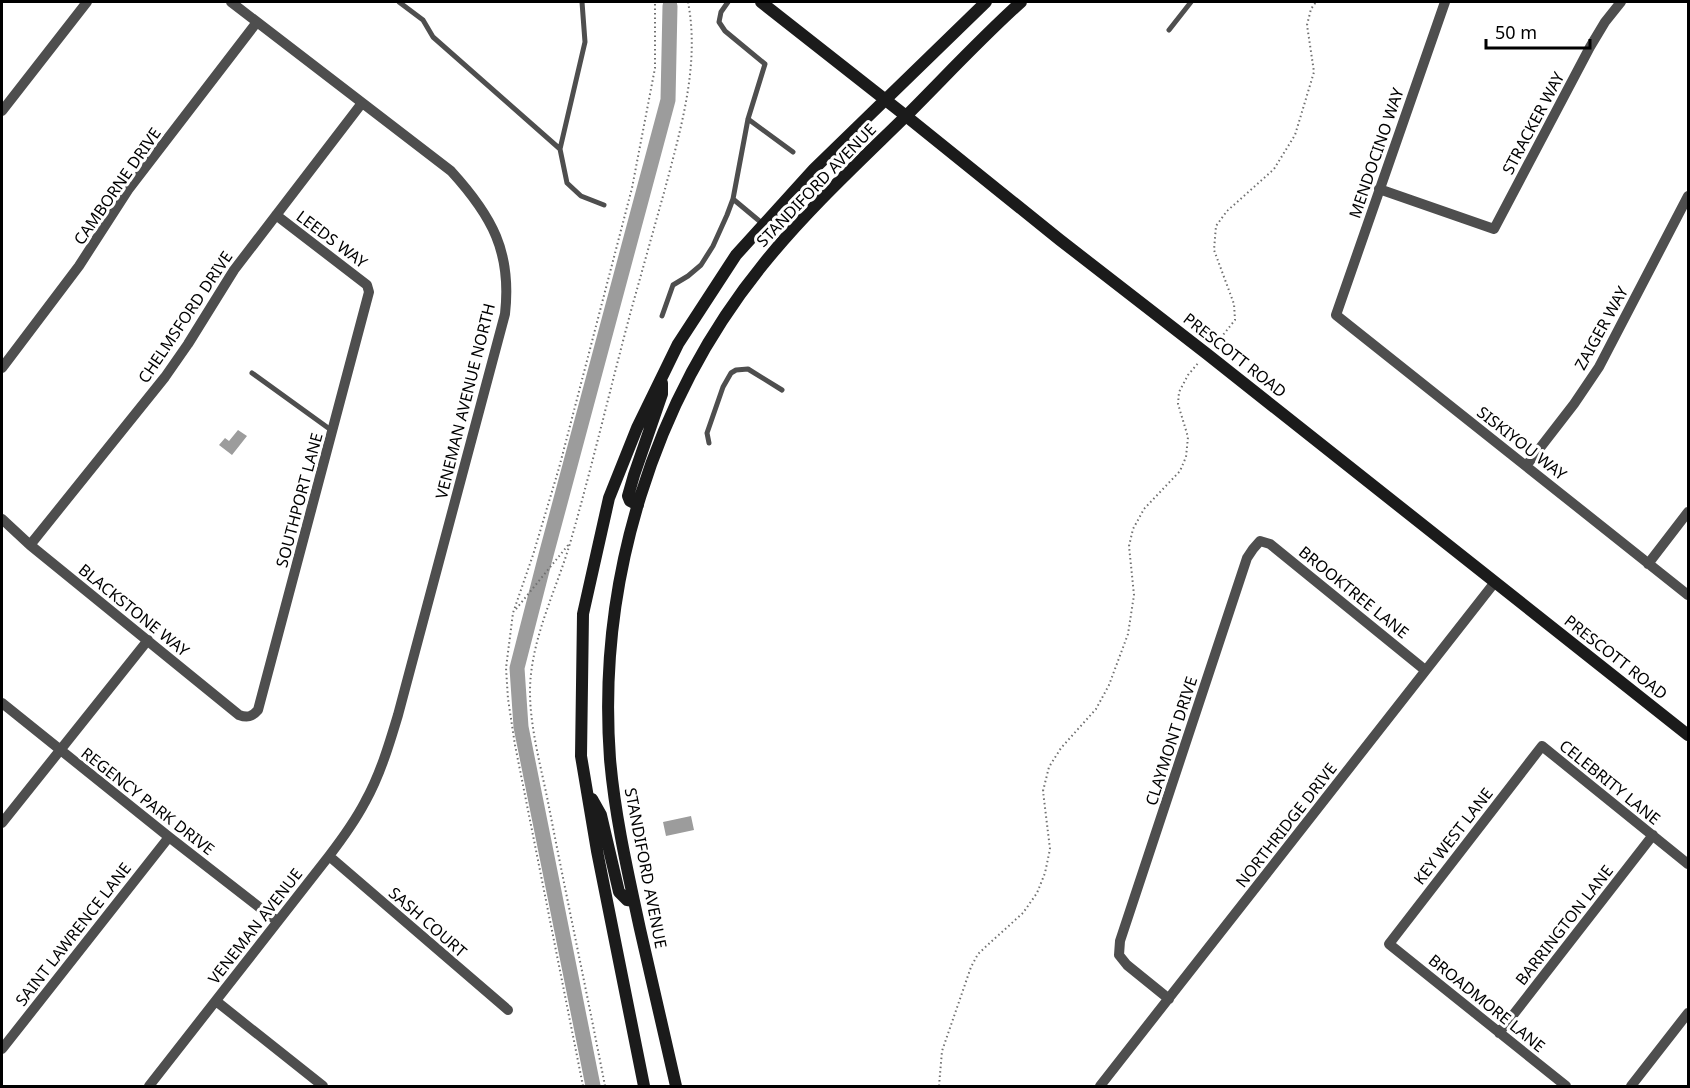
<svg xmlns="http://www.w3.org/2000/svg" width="1690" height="1088" font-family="'Noto Sans',sans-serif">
	<rect width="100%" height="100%" fill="#fff"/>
	<path fill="#9c9c9c" d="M 238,430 L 247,436 L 232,455 L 219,445 L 225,438 L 229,441 Z
		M 691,816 L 694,830 L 666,836 L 663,822 Z"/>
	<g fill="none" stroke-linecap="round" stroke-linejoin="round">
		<path stroke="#9c9c9c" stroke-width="15" d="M 593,1086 L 521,727 L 517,668 L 546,555 L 668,100 L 670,6"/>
		<path stroke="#707070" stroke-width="2" stroke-dasharray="1.5 3" stroke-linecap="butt" d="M 1215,345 L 1235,320 L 1234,304 L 1214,250 L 1216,226 L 1227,211 L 1274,169 L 1295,135 L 1314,72 L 1307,25 L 1311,9 L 1316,2
			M 516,609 L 569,544
			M 583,1086 L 515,745 L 508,699 L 506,668 L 513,613 L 533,555 L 559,468 L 632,188 L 655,68 L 655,2
			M 605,1086 C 587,993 567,900 549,807 C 541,765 526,716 531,674 C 536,628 558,585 571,540 C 593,463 611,385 632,307 C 643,268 654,228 665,189 C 681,128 700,64 688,2
			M 939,1086 L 942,1051 L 971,967 L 978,954 L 993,940 L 1023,913 L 1037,893 L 1045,873 L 1050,849 L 1043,791 L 1049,767 L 1061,748 L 1096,709 L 1109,685 L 1128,634 L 1134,595 L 1129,546 L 1133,529 L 1144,509 L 1180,471 L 1186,457 L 1188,437 L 1178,404 L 1179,392 L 1188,375 L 1199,362"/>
		<path stroke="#4e4e4e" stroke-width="5" d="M 399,2 L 423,20 L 433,37 L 560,149
			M 582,2 L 585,42 L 560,149 L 567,183 L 581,196 L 604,205
			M 1169,30 L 1191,2
			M 748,119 L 793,152
			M 733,199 L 763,224
			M 662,316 L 673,285 L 688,276 L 701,265 L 713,246 L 727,215 L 733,199 L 748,119 L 765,64 L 725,31 L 719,22 L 721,12 L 728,2
			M 252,373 L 331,430
			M 709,443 L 707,433 L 723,387 L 731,373 L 736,370 L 748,369 L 782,390"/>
		<path stroke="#4e4e4e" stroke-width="10" d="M 1445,2 L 1336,315 L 1688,595
			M 2,111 L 87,2
			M 1379,189 L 1494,229 L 1590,47 L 1605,22 L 1621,2
			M 2,368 L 79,266 L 128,190 L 257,22
			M 1526,466 L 1574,404 L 1599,367 L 1688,196
			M 2,519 L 30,545 L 239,715 C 247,718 252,717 258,710 L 369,292 L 367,285 L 276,215
			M 30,545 L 165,377 L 188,344 L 234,270 L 362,103
			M 1648,564 L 1688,512
			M 2,703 L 169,837 L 277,921
			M 2,823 L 148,640
			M 329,856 L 508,1010
			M 1169,999 L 1127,965 L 1119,955 L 1120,941 L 1247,558 L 1253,549 L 1260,541 L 1270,544 L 1425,670
			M 216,1001 L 323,1086
			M 1499,1033 L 1653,835
			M 2,1049 L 169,837
			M 149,1086 L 329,856 C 342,839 355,821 365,802 C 380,775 389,745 398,715 L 505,314 C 512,252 492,216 451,171 L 231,2
			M 1100,1086 L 1495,582
			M 1566,1086 L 1389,944 L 1542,746 L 1688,864
			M 1631,1086 L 1688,1013"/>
		<path stroke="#1b1b1b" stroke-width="12" d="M 761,2 L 906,116 L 1060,240 L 1207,354 L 1688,735
			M 638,505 L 630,501 L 628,496 L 634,475 L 662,394 L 662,383
			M 592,799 L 601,815 L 619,892 L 627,900 L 634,901
			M 644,1086 L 597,851 L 581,756 L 583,614 L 609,498 L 637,428 L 678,344 L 736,255 L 814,169 L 986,2
			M 676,1086 C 664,1034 652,982 640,929 C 628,873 615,817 610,759 C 597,582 653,399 765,262 C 808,209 858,163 907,115 C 945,77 981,38 1021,2"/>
	</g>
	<g text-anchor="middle" stroke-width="6" stroke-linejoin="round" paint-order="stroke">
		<g font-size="16" fill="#000" stroke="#fff">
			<text transform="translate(1533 123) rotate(-62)" y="6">STRACKER WAY</text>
			<text transform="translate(1376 153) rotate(-71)" y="6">MENDOCINO WAY</text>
			<text transform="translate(816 185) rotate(-46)" y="6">STANDIFORD AVENUE</text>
			<text transform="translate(117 186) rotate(-55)" y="6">CAMBORNE DRIVE</text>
			<text transform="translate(332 239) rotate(37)" y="6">LEEDS WAY</text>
			<text transform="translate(185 317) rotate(-56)" y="6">CHELMSFORD DRIVE</text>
			<text transform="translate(1601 328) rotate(-61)" y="6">ZAIGER WAY</text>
			<text transform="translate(1235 355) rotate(38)" y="6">PRESCOTT ROAD</text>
			<text transform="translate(465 401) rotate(-76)" y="6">VENEMAN AVENUE NORTH</text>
			<text transform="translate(1522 443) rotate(38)" y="6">SISKIYOU WAY</text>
			<text transform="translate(299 500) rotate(-75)" y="6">SOUTHPORT LANE</text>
			<text transform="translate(1354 592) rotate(39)" y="6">BROOKTREE LANE</text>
			<text transform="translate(134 610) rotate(39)" y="6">BLACKSTONE WAY</text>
			<text transform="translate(1616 657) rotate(38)" y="6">PRESCOTT ROAD</text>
			<text transform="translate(1171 741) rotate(-72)" y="6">CLAYMONT DRIVE</text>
			<text transform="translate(1610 782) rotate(39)" y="6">CELEBRITY LANE</text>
			<text transform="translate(148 801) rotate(38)" y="6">REGENCY PARK DRIVE</text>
			<text transform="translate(1286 825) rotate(-52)" y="6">NORTHRIDGE DRIVE</text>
			<text transform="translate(1453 836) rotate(-52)" y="6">KEY WEST LANE</text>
			<text transform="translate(646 868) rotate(79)" y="6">STANDIFORD AVENUE</text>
			<text transform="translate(428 922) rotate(41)" y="6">SASH COURT</text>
			<text transform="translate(1564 925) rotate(-52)" y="6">BARRINGTON LANE</text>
			<text transform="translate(255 926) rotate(-52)" y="6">VENEMAN AVENUE</text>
			<text transform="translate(73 934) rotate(-52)" y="6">SAINT LAWRENCE LANE</text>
			<text transform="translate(1487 1003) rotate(39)" y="6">BROADMORE LANE</text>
		</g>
	</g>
	<rect width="1690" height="1088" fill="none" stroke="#000000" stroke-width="6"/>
	<path d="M1486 39v9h104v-9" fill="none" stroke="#000000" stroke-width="3"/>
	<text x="1495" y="39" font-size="18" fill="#000000" stroke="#ffffff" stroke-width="4.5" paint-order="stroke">50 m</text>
</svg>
